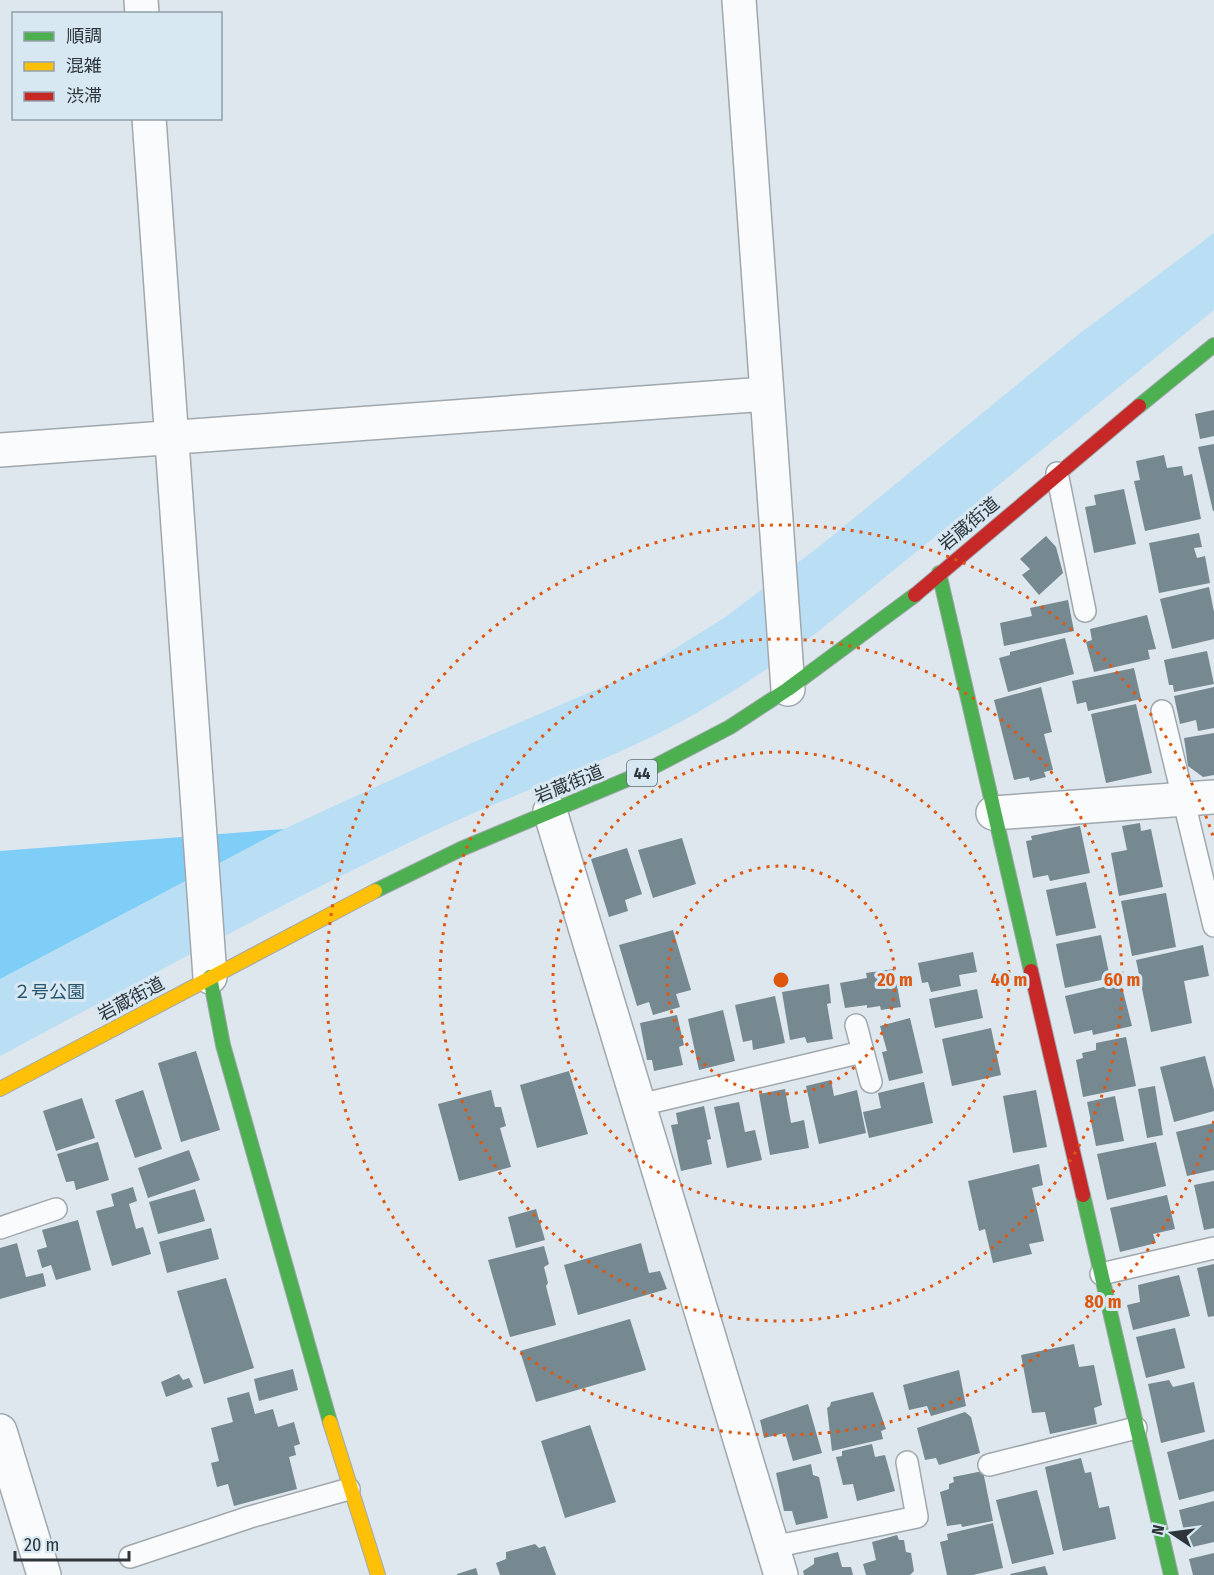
<svg xmlns="http://www.w3.org/2000/svg" width="1214" height="1575" font-family="'Fira Sans Condensed','Noto Sans JP',sans-serif">
	<rect width="100%" height="100%" fill="#dde7ed"/>
	<path fill="#badef4" d="M 1214,233 L 1214,310 L 820,630 C 768,670 714,706 655,735 C 580,772 501,799 425,835 C 281,903 141,981 0,1056 L 0,979 L 284,829 L 465,746 L 639,671 L 724,618 L 820,546 L 1079,334 Z"/>
	<path fill="#7ecef8" d="M 284,829 L 0,979 L 0,851 Z"/>
	<path fill="#768890" d="M 1214,410 L 1214,436 L 1200,439 L 1195,414 Z
		M 1214,444 L 1214,511 L 1213,511 L 1198,447 Z
		M 1164,455 L 1167,468 L 1182,466 L 1184,476 L 1192,474 L 1201,519 L 1145,531 L 1134,481 L 1140,480 L 1136,461 Z
		M 1124,489 L 1136,544 L 1094,553 L 1085,507 L 1096,505 L 1094,495 Z
		M 1199,533 L 1202,547 L 1194,548 L 1197,558 L 1205,556 L 1210,583 L 1159,593 L 1149,543 Z
		M 1046,536 L 1056,547 L 1063,573 L 1039,595 L 1022,575 L 1030,569 L 1020,559 Z
		M 1209,587 L 1214,612 L 1214,639 L 1172,649 L 1160,599 Z
		M 1068,600 L 1074,631 L 1004,646 L 1000,623 L 1032,616 L 1030,608 Z
		M 1147,615 L 1156,649 L 1148,650 L 1150,659 L 1094,672 L 1086,642 L 1092,640 L 1090,629 Z
		M 1065,638 L 1074,674 L 1008,692 L 999,658 L 1010,655 L 1010,652 Z
		M 1207,651 L 1214,684 L 1174,692 L 1173,685 L 1169,685 L 1164,660 Z
		M 1134,668 L 1141,699 L 1088,711 L 1086,702 L 1077,704 L 1072,681 Z
		M 1041,687 L 1052,732 L 1044,734 L 1053,770 L 1044,772 L 1046,777 L 1030,781 L 1029,777 L 1014,780 L 994,700 Z
		M 1214,687 L 1214,728 L 1198,731 L 1196,720 L 1180,724 L 1174,696 Z
		M 1136,704 L 1152,773 L 1106,783 L 1091,714 Z
		M 1214,733 L 1214,775 L 1203,777 L 1188,766 L 1184,738 Z
		M 1140,823 L 1141,831 L 1151,829 L 1163,887 L 1119,896 L 1111,853 L 1127,850 L 1122,826 Z
		M 1080,826 L 1090,873 L 1050,881 L 1048,875 L 1033,878 L 1026,841 L 1032,840 L 1031,836 Z
		M 682,838 L 696,884 L 653,898 L 638,850 Z
		M 627,848 L 642,894 L 625,900 L 628,911 L 609,917 L 591,859 Z
		M 1086,882 L 1096,928 L 1056,936 L 1046,890 Z
		M 1166,893 L 1176,947 L 1132,956 L 1121,901 Z
		M 673,930 L 691,990 L 676,994 L 680,1007 L 653,1015 L 649,1002 L 637,1006 L 619,945 Z
		M 1101,935 L 1110,978 L 1065,988 L 1056,944 Z
		M 1203,945 L 1209,976 L 1184,981 L 1192,1023 L 1151,1032 L 1136,960 Z
		M 973,952 L 977,972 L 959,975 L 961,986 L 931,992 L 928,982 L 922,983 L 918,963 Z
		M 894,969 L 901,1007 L 881,1010 L 880,1006 L 867,1008 L 867,1005 L 845,1008 L 840,983 L 867,978 L 866,973 Z
		M 1121,983 L 1132,1026 L 1093,1035 L 1092,1030 L 1074,1034 L 1065,996 Z
		M 829,984 L 831,1003 L 827,1004 L 833,1039 L 807,1043 L 805,1037 L 790,1040 L 782,992 Z
		M 977,989 L 983,1018 L 935,1028 L 929,999 Z
		M 775,996 L 785,1043 L 753,1050 L 752,1040 L 743,1042 L 735,1005 Z
		M 723,1010 L 735,1061 L 699,1070 L 688,1019 Z
		M 677,1015 L 684,1045 L 679,1047 L 683,1065 L 654,1071 L 652,1060 L 647,1060 L 640,1023 Z
		M 910,1018 L 923,1073 L 889,1081 L 882,1052 L 887,1051 L 880,1026 Z
		M 991,1028 L 1001,1075 L 952,1086 L 942,1039 Z
		M 1126,1037 L 1136,1086 L 1083,1097 L 1076,1060 L 1083,1058 L 1082,1053 L 1096,1050 L 1096,1043 Z
		M 196,1051 L 220,1130 L 181,1142 L 158,1063 Z
		M 1205,1056 L 1214,1090 L 1214,1111 L 1174,1122 L 1160,1067 Z
		M 569,1071 L 588,1134 L 537,1148 L 520,1085 Z
		M 831,1080 L 834,1096 L 857,1090 L 866,1133 L 819,1144 L 806,1086 Z
		M 924,1082 L 933,1123 L 869,1138 L 863,1112 L 881,1108 L 878,1093 Z
		M 1155,1086 L 1163,1135 L 1147,1138 L 1138,1089 Z
		M 785,1089 L 791,1123 L 804,1120 L 809,1148 L 770,1155 L 759,1094 Z
		M 143,1090 L 162,1149 L 135,1158 L 115,1100 Z
		M 491,1090 L 495,1107 L 501,1107 L 506,1126 L 500,1128 L 511,1167 L 459,1181 L 438,1104 Z
		M 1036,1090 L 1047,1147 L 1013,1153 L 1003,1096 Z
		M 1115,1096 L 1124,1141 L 1096,1146 L 1087,1102 Z
		M 82,1098 L 95,1138 L 56,1151 L 43,1111 Z
		M 739,1102 L 745,1132 L 755,1130 L 762,1160 L 727,1168 L 714,1107 Z
		M 704,1106 L 711,1139 L 707,1140 L 712,1164 L 681,1171 L 671,1125 L 678,1124 L 676,1113 Z
		M 1214,1123 L 1214,1170 L 1187,1176 L 1176,1132 Z
		M 98,1142 L 109,1180 L 76,1190 L 74,1181 L 66,1182 L 57,1154 Z
		M 1156,1142 L 1166,1186 L 1107,1200 L 1097,1154 Z
		M 189,1150 L 200,1180 L 148,1198 L 138,1168 Z
		M 1039,1164 L 1043,1185 L 1032,1188 L 1044,1241 L 1029,1244 L 1032,1254 L 993,1263 L 985,1229 L 979,1231 L 968,1181 Z
		M 1214,1181 L 1214,1228 L 1204,1230 L 1194,1185 Z
		M 133,1187 L 137,1201 L 129,1204 L 136,1229 L 143,1227 L 151,1254 L 112,1266 L 96,1211 L 114,1206 L 111,1194 Z
		M 195,1189 L 205,1221 L 158,1234 L 149,1202 Z
		M 1167,1195 L 1175,1229 L 1153,1234 L 1156,1243 L 1120,1252 L 1110,1208 Z
		M 536,1209 L 545,1240 L 516,1248 L 508,1217 Z
		M 78,1220 L 91,1270 L 56,1280 L 51,1265 L 42,1268 L 37,1250 L 47,1247 L 42,1230 Z
		M 211,1228 L 219,1259 L 167,1273 L 159,1242 Z
		M 17,1243 L 26,1277 L 43,1273 L 46,1286 L 0,1299 L 0,1248 Z
		M 641,1243 L 649,1273 L 660,1271 L 667,1289 L 578,1315 L 564,1265 Z
		M 544,1246 L 549,1264 L 544,1267 L 548,1283 L 546,1286 L 556,1325 L 510,1337 L 488,1260 Z
		M 1214,1264 L 1214,1316 L 1208,1317 L 1197,1268 Z
		M 1179,1275 L 1190,1316 L 1133,1330 L 1127,1305 L 1140,1302 L 1138,1285 Z
		M 226,1278 L 254,1368 L 204,1384 L 177,1291 Z
		M 630,1319 L 646,1370 L 536,1402 L 520,1351 Z
		M 1175,1328 L 1185,1368 L 1146,1378 L 1136,1337 Z
		M 1074,1344 L 1079,1367 L 1094,1365 L 1102,1405 L 1094,1408 L 1097,1424 L 1050,1434 L 1045,1412 L 1032,1413 L 1021,1355 Z
		M 293,1369 L 298,1390 L 259,1401 L 254,1379 Z
		M 959,1370 L 966,1406 L 931,1416 L 927,1406 L 909,1410 L 903,1385 Z
		M 179,1374 L 183,1380 L 189,1378 L 193,1387 L 166,1397 L 161,1382 Z
		M 1169,1380 L 1173,1387 L 1194,1382 L 1205,1432 L 1161,1443 L 1148,1384 Z
		M 249,1392 L 255,1414 L 273,1409 L 278,1427 L 294,1422 L 300,1444 L 294,1446 L 296,1455 L 289,1457 L 297,1489 L 234,1506 L 228,1484 L 217,1487 L 211,1463 L 219,1461 L 211,1428 L 233,1422 L 227,1398 Z
		M 873,1392 L 886,1429 L 881,1431 L 883,1439 L 832,1451 L 827,1408 L 830,1406 L 831,1402 Z
		M 808,1404 L 822,1453 L 793,1461 L 785,1433 L 764,1438 L 760,1420 Z
		M 965,1412 L 971,1417 L 980,1453 L 939,1465 L 936,1458 L 925,1460 L 917,1428 Z
		M 590,1425 L 616,1502 L 565,1518 L 541,1441 Z
		M 1214,1439 L 1214,1491 L 1179,1500 L 1167,1452 Z
		M 872,1444 L 875,1457 L 885,1455 L 895,1491 L 857,1501 L 853,1484 L 843,1485 L 836,1457 L 842,1456 L 842,1451 Z
		M 1081,1458 L 1085,1473 L 1091,1472 L 1099,1508 L 1109,1506 L 1116,1539 L 1063,1551 L 1045,1467 Z
		M 811,1464 L 813,1475 L 819,1477 L 828,1518 L 796,1525 L 792,1511 L 784,1511 L 776,1473 Z
		M 983,1471 L 993,1521 L 962,1527 L 961,1524 L 947,1526 L 940,1492 L 949,1489 L 949,1484 L 954,1482 L 953,1477 Z
		M 1037,1490 L 1054,1554 L 1012,1564 L 996,1500 Z
		M 1214,1501 L 1214,1542 L 1188,1548 L 1179,1510 Z
		M 993,1523 L 1003,1568 L 973,1575 L 947,1575 L 940,1542 L 948,1540 L 947,1534 Z
		M 897,1535 L 899,1540 L 904,1540 L 906,1552 L 911,1553 L 914,1571 L 910,1575 L 866,1575 L 863,1564 L 876,1560 L 872,1542 Z
		M 535,1544 L 539,1548 L 545,1546 L 556,1575 L 500,1575 L 496,1563 L 506,1559 L 506,1552 Z
		M 838,1552 L 842,1567 L 851,1567 L 853,1575 L 804,1575 L 803,1571 L 814,1564 L 814,1558 Z
		M 1214,1553 L 1214,1575 L 1193,1575 L 1189,1559 Z
		M 1045,1566 L 1048,1575 L 1011,1575 L 1010,1574 Z
		M 476,1568 L 478,1575 L 457,1575 L 457,1574 Z"/>
	<g fill="none" stroke-linecap="round" stroke-linejoin="round">
		<defs>
			<path id="lane" d="M 1057,473 L 1085,611
				M 1162,711 L 1214,926
				M 856,1025 L 871,1082
				M 640,1105 L 862,1052
				M 0,1228 L 56,1209
				M 1101,1274 L 1214,1248
				M 989,1465 L 1136,1428
				M 773,1547 L 917,1517 L 907,1462
				M 130,1557 L 250,1517 L 349,1489"/>
			<path id="street" d="M 141,0 L 142,14
				M 739,0 L 788,689
				M 149,118 L 210,977
				M 0,450 L 766,394
				M 550,811 L 781,1575
				M 993,813 L 1214,797
				M 0,1431 L 44,1575"/>
			<path id="fast" d="M 1139,406 L 1214,345
				M 939,573 L 1031,971
				M 375,891 L 461,849 L 640,774 L 730,727 L 788,689 L 915,595
				M 210,977 L 223,1045 L 330,1422
				M 1083,1195 L 1171,1575"/>
			<path id="slow" d="M 0,1089 L 375,891
				M 330,1422 L 378,1575"/>
			<path id="jam" d="M 915,595 L 1139,406
				M 1031,971 L 1083,1195"/>
		</defs>
		<use href="#lane" stroke="#a0a8ad" stroke-width="24"/>
		<use href="#street" stroke="#a0a8ad" stroke-width="36"/>
		<use href="#fast" stroke="#a0a8ad" stroke-width="16"/>
		<use href="#slow" stroke="#a0a8ad" stroke-width="16"/>
		<use href="#jam" stroke="#a0a8ad" stroke-width="16"/>
		<use href="#lane" stroke="#fafbfc" stroke-width="21"/>
		<use href="#street" stroke="#fafbfc" stroke-width="33"/>
		<use href="#fast" stroke="#4caf50" stroke-width="14"/>
		<use href="#slow" stroke="#ffc107" stroke-width="14"/>
		<use href="#jam" stroke="#c62828" stroke-width="14"/>
	</g>
	<g fill="none" stroke="#df570e" stroke-width="3" stroke-dasharray="3 6">
		<circle cx="781" cy="980" r="114"/>
		<circle cx="781" cy="980" r="228"/>
		<circle cx="781" cy="980" r="341"/>
		<path d="M1214 1121A455 455 0 1 1 1214 839"/>
	</g>
	<g text-anchor="middle" stroke-width="6" stroke-linejoin="round" paint-order="stroke">
		<rect fill="#d7e8f3" stroke="#616b72" stroke-width="1.5" x="627" y="760" width="30" height="26" rx="4.5"/>
		<g font-size="16" font-weight="bold" fill="#2e353a">
			<text x="642" y="779">44</text>
		</g>
		<g font-size="18" fill="#2e353a" stroke="#d7e8f3">
			<text transform="translate(969 524) rotate(-40)" y="6">岩蔵街道</text>
			<text transform="translate(569 784) rotate(-22)" y="6">岩蔵街道</text>
			<text transform="translate(131 999) rotate(-28)" y="6">岩蔵街道</text>
		</g>
		<g font-size="18" fill="#28546d" stroke="#d7e8f3">
			<text x="49" y="998">２号公園</text>
		</g>
	</g>
	<circle cx="781" cy="980" r="9" fill="#df570e" stroke="#d7e8f3" stroke-width="3"/>
	<g font-size="18" text-anchor="middle" font-weight="bold" fill="#df570e" stroke="#d7e8f3" stroke-width="6" stroke-linejoin="round" paint-order="stroke">
		<text x="895" y="986">20 m</text>
		<text x="1009" y="986">40 m</text>
		<text x="1122" y="986">60 m</text>
		<text x="1103" y="1308">80 m</text>
	</g>
	<rect x="12" y="12" width="210" height="108" fill="#d7e8f3" stroke="#93a0a9" stroke-width="1.5"/>
	<rect x="24" y="32" width="30" height="9" fill="#4caf50" stroke="#93a0a9" stroke-width="1.5"/>
	<text x="66" y="42" font-size="18" fill="#2e353a">順調</text>
	<rect x="24" y="62" width="30" height="9" fill="#ffc107" stroke="#93a0a9" stroke-width="1.5"/>
	<text x="66" y="72" font-size="18" fill="#2e353a">混雑</text>
	<rect x="24" y="92" width="30" height="9" fill="#c62828" stroke="#93a0a9" stroke-width="1.5"/>
	<text x="66" y="102" font-size="18" fill="#2e353a">渋滞</text>
	<g transform="translate(1172 1533) rotate(283)" stroke="#d7e8f3" stroke-width="4.5" paint-order="stroke">
	<path d="M0-4.5L10 22L0 15L-10 22Z" fill="#2e353a"/>
	<text y="-9" font-size="16" font-weight="bold" text-anchor="middle" fill="#2e353a">N</text>
	</g>
	<path d="M15 1551v9h114v-9" fill="none" stroke="#2e353a" stroke-width="3"/>
	<text x="24" y="1551" font-size="18" fill="#2e353a" stroke="#d7e8f3" stroke-width="4.5" paint-order="stroke">20 m</text>
</svg>
